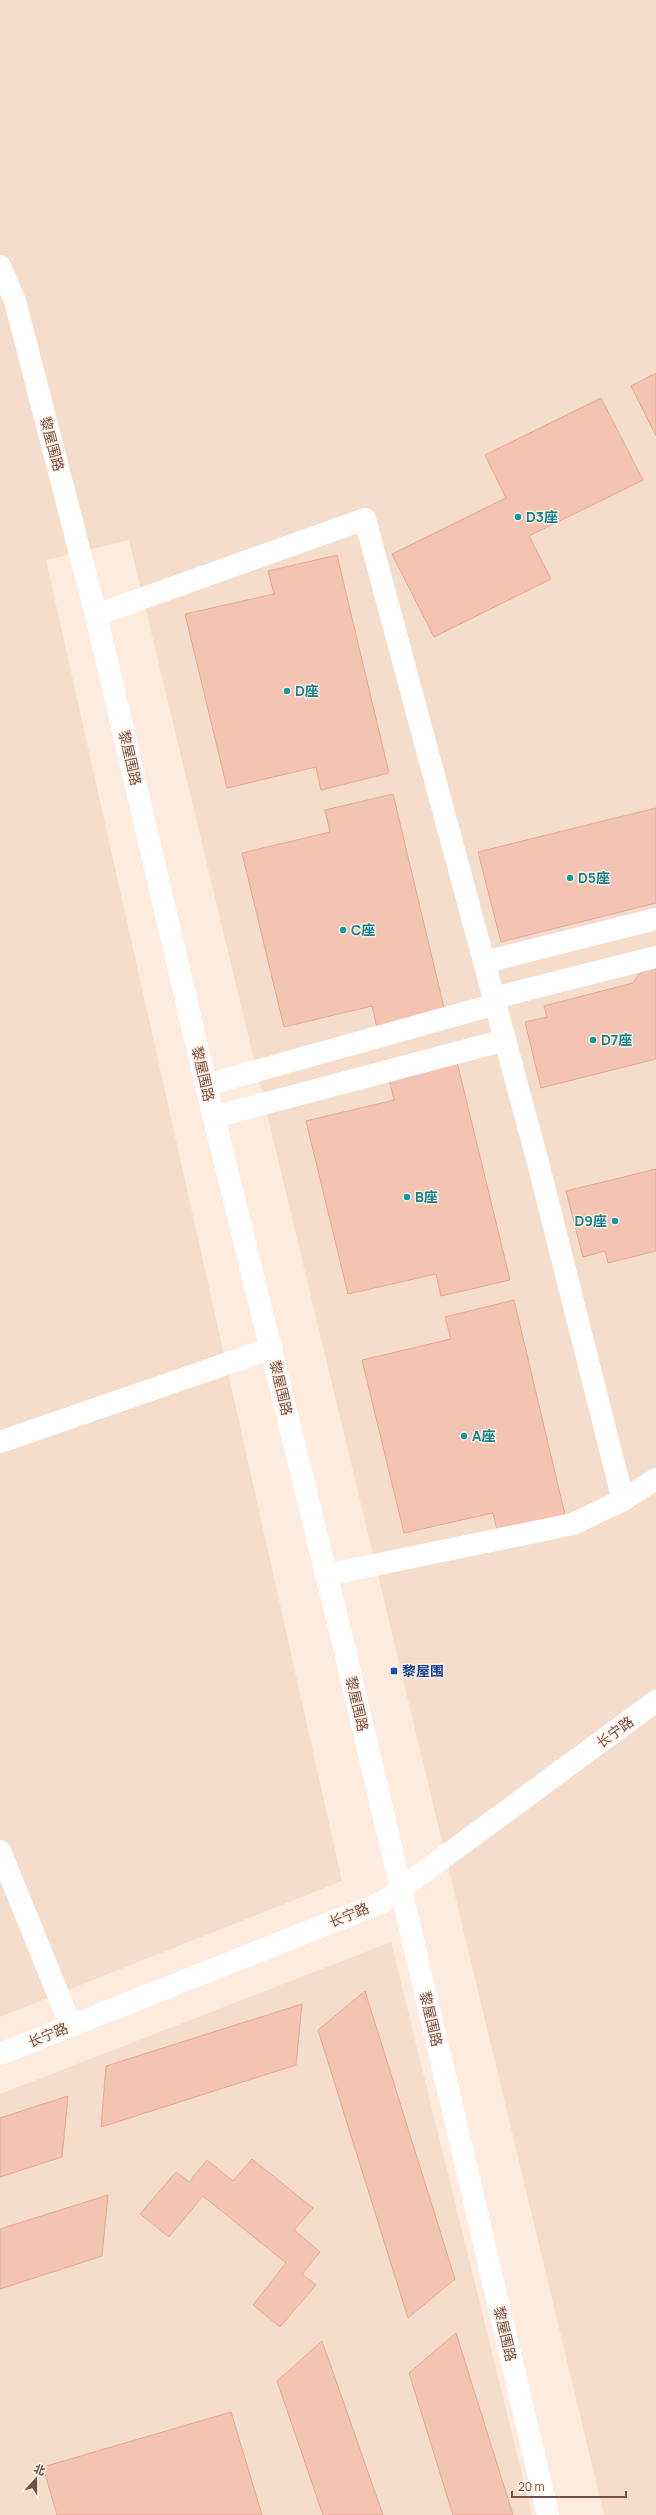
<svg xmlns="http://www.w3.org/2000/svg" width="656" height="2515" font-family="Manrope,'Noto Sans SC',sans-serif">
	<rect width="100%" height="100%" fill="#fdecdd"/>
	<path fill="#f5ddcb" d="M 0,0 L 656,0 L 656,2515 L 604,2515 L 129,540 L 46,560 L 342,1881 L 0,2017 Z
		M 391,1942 L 532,2515 L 0,2515 L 0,2094 Z"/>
	<path fill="#f4c4b3" stroke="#e7a893" d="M 656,373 L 656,436 L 631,386 Z
		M 601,398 L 643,480 L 529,536 L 551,579 L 434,637 L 392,554 L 506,498 L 485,455 Z
		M 337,555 L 389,773 L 321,790 L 316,767 L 227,788 L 185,614 L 274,594 L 268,571 Z
		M 393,794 L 445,1012 L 377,1028 L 372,1006 L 284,1027 L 242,853 L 330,832 L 325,810 Z
		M 656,808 L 656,903 L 501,942 L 478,852 Z
		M 656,964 L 656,1059 L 541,1088 L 525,1022 L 547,1017 L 544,1006 L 633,983 L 639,974 Z
		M 457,1062 L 510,1280 L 441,1296 L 436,1274 L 348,1294 L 306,1121 L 394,1100 L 389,1078 Z
		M 656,1169 L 656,1251 L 608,1263 L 605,1251 L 583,1257 L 566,1191 Z
		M 514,1300 L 566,1519 L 498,1535 L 493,1513 L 404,1533 L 362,1360 L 451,1339 L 445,1317 Z
		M 365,1991 L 455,2279 L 408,2318 L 318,2030 Z
		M 302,2004 L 296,2065 L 101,2127 L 106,2066 Z
		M 68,2096 L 62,2157 L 0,2177 L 0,2118 Z
		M 252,2159 L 313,2208 L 294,2230 L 320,2252 L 302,2274 L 316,2285 L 280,2327 L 253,2305 L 286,2263 L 203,2196 L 169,2237 L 140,2214 L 176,2172 L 189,2182 L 207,2160 L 233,2181 Z
		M 108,2195 L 102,2256 L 0,2289 L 0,2229 Z
		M 456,2333 L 513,2515 L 453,2515 L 409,2373 Z
		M 322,2341 L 383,2515 L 323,2515 L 277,2381 Z
		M 231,2412 L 262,2515 L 57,2515 L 43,2467 Z"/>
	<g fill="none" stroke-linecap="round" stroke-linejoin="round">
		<path stroke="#fff" stroke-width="22" d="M 96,615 L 365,519 L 537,1159 L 623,1500
			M 206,1085 L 496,1004
			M 214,1117 L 505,1040
			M 326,1575 L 573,1524 L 623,1500 L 656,1479"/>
		<path stroke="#fff" stroke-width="22" d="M 485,962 L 656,919
			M 494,998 L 656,957
			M 0,1442 L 272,1348
			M 0,1851 L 71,2026
			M 0,2054 L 383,1902 L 656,1701"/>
		<path stroke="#fff" stroke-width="22" d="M 0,266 L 15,301 L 96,615 L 206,1085 L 344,1647 L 548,2515"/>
	</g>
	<g fill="#0f9aa8" stroke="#fff1e4" stroke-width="1.5">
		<circle cx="518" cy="517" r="4"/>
		<circle cx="287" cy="691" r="4"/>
		<circle cx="570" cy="878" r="4"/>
		<circle cx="343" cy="930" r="4"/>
		<circle cx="593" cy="1040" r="4"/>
		<circle cx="407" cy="1197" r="4"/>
		<circle cx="615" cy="1221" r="4"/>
		<circle cx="464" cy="1436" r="4"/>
	</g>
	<rect fill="#1a4fb4" stroke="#fff1e4" stroke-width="1.5" x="390" y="1667" width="8" height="8" rx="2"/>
	<g text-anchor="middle" stroke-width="3" stroke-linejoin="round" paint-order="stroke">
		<g font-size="14" fill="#734f45" stroke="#fff1e4">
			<text transform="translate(52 444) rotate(75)" y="5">黎屋围路</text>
			<text transform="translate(130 758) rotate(77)" y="5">黎屋围路</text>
			<text transform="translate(203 1074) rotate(77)" y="5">黎屋围路</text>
			<text transform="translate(281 1388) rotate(77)" y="5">黎屋围路</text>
			<text transform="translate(357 1704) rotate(77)" y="5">黎屋围路</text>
			<text transform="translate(615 1732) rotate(-36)" y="5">长宁路</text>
			<text transform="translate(349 1915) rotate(-22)" y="5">长宁路</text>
			<text transform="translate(431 2019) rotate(77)" y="5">黎屋围路</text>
			<text transform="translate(48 2035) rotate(-22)" y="5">长宁路</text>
			<text transform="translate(505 2334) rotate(77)" y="5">黎屋围路</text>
		</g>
		<g font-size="14" font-weight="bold" fill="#0d838f" stroke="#fff1e4" text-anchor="start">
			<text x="526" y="522">D3座</text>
			<text x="295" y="696">D座</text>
			<text x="578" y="883">D5座</text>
			<text x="351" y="935">C座</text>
			<text x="601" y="1045">D7座</text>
			<text x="415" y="1202">B座</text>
			<text x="607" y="1226" text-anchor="end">D9座</text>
			<text x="472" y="1441">A座</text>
		</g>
		<g font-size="14" font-weight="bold" fill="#164399" stroke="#fff1e4" text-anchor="start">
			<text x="402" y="1676">黎屋围</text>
		</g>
	</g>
	<g transform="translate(36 2479) rotate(21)" stroke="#fff1e4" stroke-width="3" paint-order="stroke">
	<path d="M0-3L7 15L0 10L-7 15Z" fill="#734f45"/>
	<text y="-6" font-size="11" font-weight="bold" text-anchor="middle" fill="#734f45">北</text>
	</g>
	<path d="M512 2491v6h114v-6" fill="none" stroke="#734f45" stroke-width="2"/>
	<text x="518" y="2491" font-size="12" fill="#734f45" stroke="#fff1e4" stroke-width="3" paint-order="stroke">20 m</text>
</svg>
